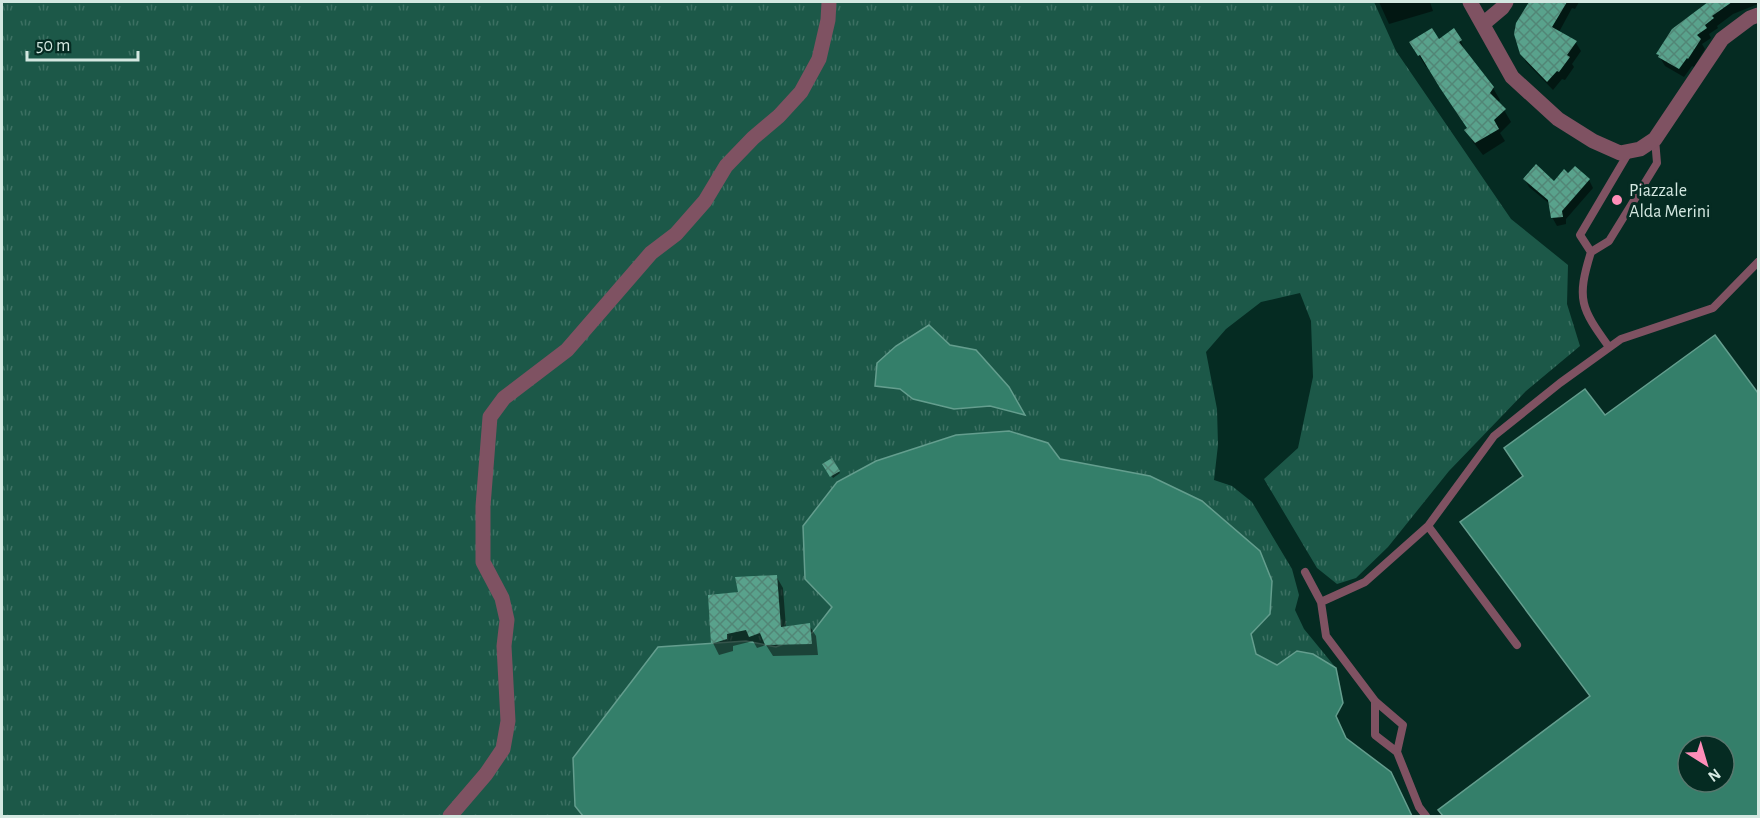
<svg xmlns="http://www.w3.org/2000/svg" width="1760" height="818" font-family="'Alegreya Sans',sans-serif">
	<defs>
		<pattern id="grass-tufts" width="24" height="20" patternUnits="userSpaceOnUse" patternTransform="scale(1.5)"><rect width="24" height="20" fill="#1c5848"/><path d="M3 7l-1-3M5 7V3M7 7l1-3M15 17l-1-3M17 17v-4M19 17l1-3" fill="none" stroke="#3c7062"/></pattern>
		<pattern id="building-cross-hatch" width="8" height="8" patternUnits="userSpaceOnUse" patternTransform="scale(1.5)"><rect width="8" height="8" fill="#59a28c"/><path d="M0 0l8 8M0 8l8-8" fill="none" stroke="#528676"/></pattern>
	</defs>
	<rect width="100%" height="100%" fill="#052b22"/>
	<path fill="url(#grass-tufts)" d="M 2,2 L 1374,2 L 1396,51 L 1511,219 L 1568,265 L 1567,304 L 1580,346 L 1526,391 L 1449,471 L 1388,547 L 1356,578 L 1337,584 L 1317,568 L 1264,479 L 1298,448 L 1313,377 L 1311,321 L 1300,293 L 1261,302 L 1226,329 L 1206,352 L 1217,409 L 1218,445 L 1214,480 L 1232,486 L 1252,502 L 1292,569 L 1299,595 L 1295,610 L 1304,629 L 1336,668 L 1313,654 L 1297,651 L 1277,665 L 1256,654 L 1251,634 L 1270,614 L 1272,581 L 1260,551 L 1150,476 L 1060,459 L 1048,443 L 1009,431 L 956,435 L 876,461 L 837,482 L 803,526 L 805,579 L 832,607 L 812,634 L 776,647 L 658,648 L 573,758 L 575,806 L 583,816 L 2,816 Z"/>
	<path fill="#347f6a" stroke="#649e8e" stroke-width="1.5" fill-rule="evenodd" d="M 929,325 L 950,345 L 976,350 L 1009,387 L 1025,415 L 990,406 L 954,409 L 913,399 L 900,389 L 875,386 L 877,363 L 896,346 Z
		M 1715,335 L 1758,393 L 1758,816 L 1443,816 L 1438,810 L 1590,696 L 1460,522 L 1523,476 L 1504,448 L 1585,389 L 1605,415 ZM 1688,746 L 1724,746 L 1724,782 L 1688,782 Z
		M 1009,431 L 1048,443 L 1060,459 L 1150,476 L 1202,501 L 1260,551 L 1272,581 L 1270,614 L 1251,634 L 1256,654 L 1277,665 L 1297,651 L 1313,654 L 1336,668 L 1343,703 L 1336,716 L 1346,738 L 1391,772 L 1412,816 L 583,816 L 575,806 L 573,758 L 658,647 L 746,641 L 776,647 L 812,633 L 832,607 L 805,579 L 803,526 L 837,482 L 876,461 L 956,435 Z"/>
	<path fill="#0007" d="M 1379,2 L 1430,2 L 1433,11 L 1389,24 Z
		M 1546,2 L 1579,2 L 1575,9 L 1572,8 L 1559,32 L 1576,43 L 1581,51 L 1572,64 L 1574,67 L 1565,80 L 1562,79 L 1553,90 L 1526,62 L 1521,52 L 1534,18 Z
		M 1709,2 L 1758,2 L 1758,4 L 1733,14 L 1717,26 L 1718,28 L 1709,34 L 1711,38 L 1702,44 L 1705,49 L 1694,67 L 1692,66 L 1684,77 L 1665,66 L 1658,54 L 1674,30 Z
		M 1461,41 L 1466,54 L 1493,88 L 1500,100 L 1498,103 L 1504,110 L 1511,122 L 1500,133 L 1505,141 L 1483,155 L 1473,142 L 1466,130 L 1468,129 L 1428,66 L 1426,67 L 1411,42 Z
		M 1568,175 L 1589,180 L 1593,188 L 1566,219 L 1566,224 L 1557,226 L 1552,217 L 1551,205 L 1529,187 L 1525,179 L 1554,183 Z
		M 832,460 L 840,473 L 833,478 L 824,465 Z
		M 776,576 L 783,588 L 786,628 L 809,625 L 816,636 L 818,655 L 773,656 L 766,645 L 757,648 L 753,641 L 733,646 L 733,651 L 719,655 L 713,643 L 740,594 Z"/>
	<path fill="url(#building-cross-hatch)" d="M 1529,2 L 1567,2 L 1552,27 L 1577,41 L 1567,55 L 1570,57 L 1559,72 L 1557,71 L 1547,82 L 1520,54 L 1514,34 L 1516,23 Z
		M 1708,2 L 1732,2 L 1712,16 L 1714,18 L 1705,25 L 1707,28 L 1697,35 L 1701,39 L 1688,59 L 1687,58 L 1679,69 L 1658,57 L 1659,55 L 1656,54 L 1672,29 Z
		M 1432,28 L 1439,39 L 1454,28 L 1462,40 L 1459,42 L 1494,87 L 1490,93 L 1506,109 L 1494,120 L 1499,129 L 1475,143 L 1464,130 L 1467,128 L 1440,88 L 1420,55 L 1418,56 L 1409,42 Z
		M 1536,164 L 1554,181 L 1564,169 L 1568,173 L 1575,166 L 1590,179 L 1562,211 L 1563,217 L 1551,218 L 1548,200 L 1523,179 Z
		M 832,458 L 840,471 L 830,477 L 822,464 Z
		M 777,575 L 781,627 L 810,623 L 812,644 L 765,645 L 760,633 L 749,637 L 746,630 L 727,634 L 727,639 L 711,644 L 708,595 L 738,592 L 735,577 Z"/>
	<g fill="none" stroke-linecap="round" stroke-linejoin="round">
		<path stroke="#7f5262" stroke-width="8" d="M 1629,152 L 1580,235 L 1591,252 L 1609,241 L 1657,163 L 1655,139
			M 1591,252 C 1576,300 1581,308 1609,347
			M 1428,526 L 1517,645
			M 1305,572 L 1321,602 L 1365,582 L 1428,526 L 1494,436 L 1560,383 L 1621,339 L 1713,308 L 1758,262
			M 1321,602 L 1326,636 L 1375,701 L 1403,725 L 1397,752
			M 1375,701 L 1375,735 L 1397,752 L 1419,807 L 1426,816"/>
		<path stroke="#7f5262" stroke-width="15" d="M 1470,2 L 1512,77 L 1558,119 L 1593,141 L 1620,153 L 1640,149 L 1655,139 L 1722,39 L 1750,18 L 1758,15
			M 1483,24 L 1502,8 L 1506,2
			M 450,816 L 486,774 L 503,749 L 508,721 L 504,646 L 507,620 L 502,598 L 483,562 L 483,506 L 490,417 L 504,398 L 567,350 L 651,253 L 676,234 L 705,201 L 726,166 L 753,138 L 779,116 L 801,92 L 819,59 L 828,20 L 829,2"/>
	</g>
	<circle fill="#ff8eb9" stroke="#052b22" stroke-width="2" cx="1617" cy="200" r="6"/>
	<g text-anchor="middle" stroke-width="6" stroke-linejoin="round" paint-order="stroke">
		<g font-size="18" fill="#d4e8e1" stroke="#052b22" text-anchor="start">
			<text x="1629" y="196">Piazzale<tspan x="1629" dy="21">Alda Merini</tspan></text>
		</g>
	</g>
	<rect width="1760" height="818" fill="none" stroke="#d4e8e1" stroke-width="6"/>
	<g transform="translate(1706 764) rotate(143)"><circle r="28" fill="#052b22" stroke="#58776e" stroke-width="1.5"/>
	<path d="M0-4.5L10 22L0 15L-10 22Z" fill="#ff8eb9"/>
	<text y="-9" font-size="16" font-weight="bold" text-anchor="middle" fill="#d4e8e1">N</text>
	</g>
	<path d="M27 51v9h111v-9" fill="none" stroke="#d4e8e1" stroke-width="3"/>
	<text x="36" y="51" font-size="18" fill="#d4e8e1" stroke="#052b22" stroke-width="4.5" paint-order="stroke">50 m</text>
</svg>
